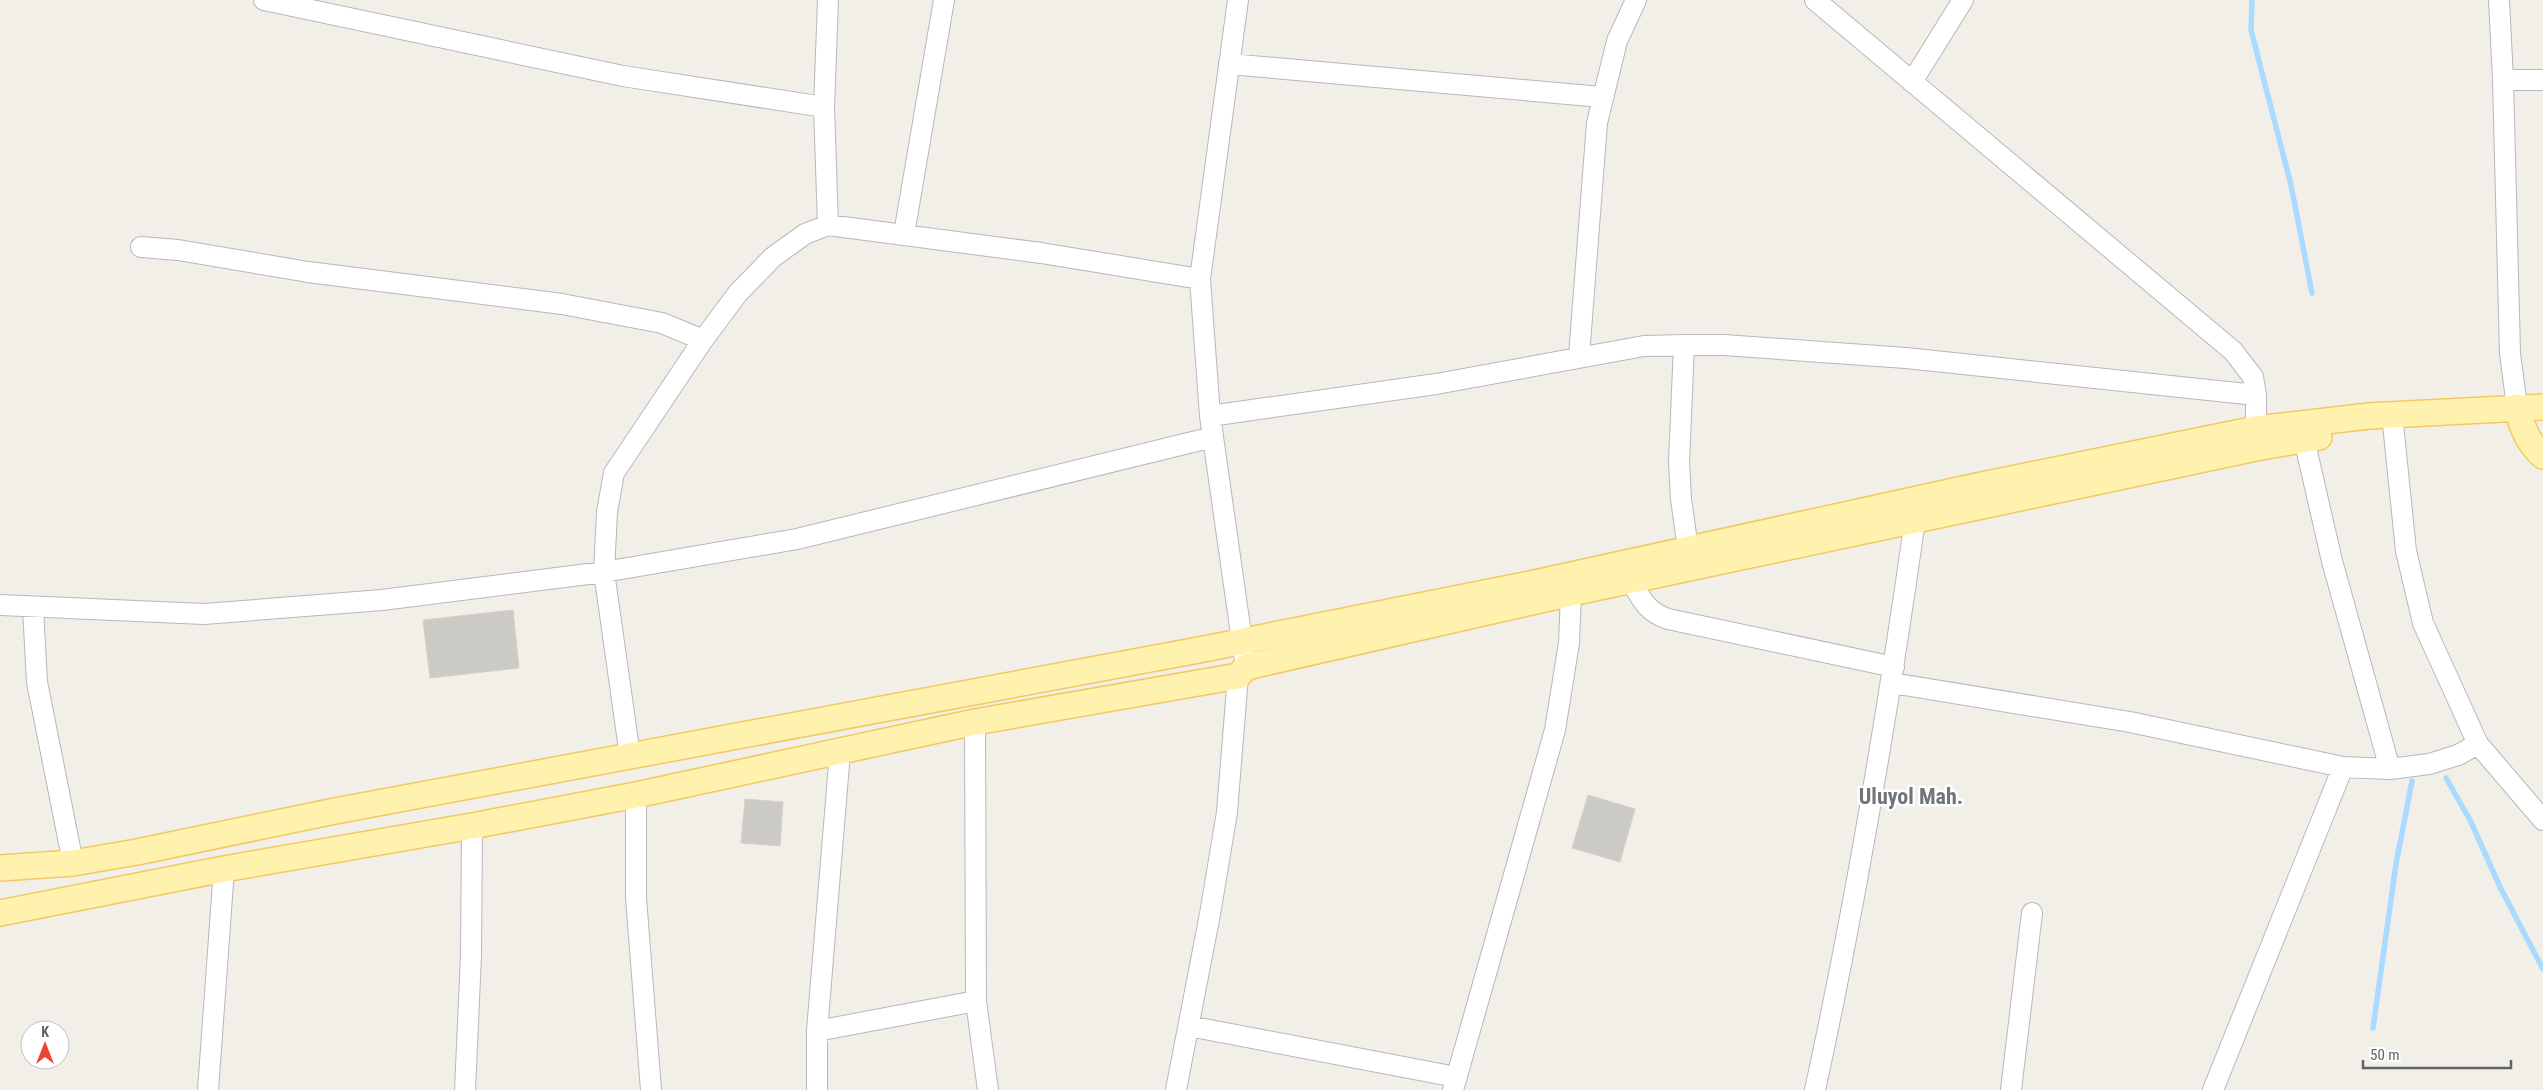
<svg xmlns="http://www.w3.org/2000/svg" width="2543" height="1090" font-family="'Roboto Condensed',sans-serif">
	<rect width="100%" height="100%" fill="#f1efe8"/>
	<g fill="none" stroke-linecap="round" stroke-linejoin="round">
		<path stroke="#aadaff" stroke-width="5.5" d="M 2252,0 L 2251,30 L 2291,185 L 2312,293
			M 2446,778 L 2470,820 L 2501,889 L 2543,969
			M 2373,1028 L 2396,864 L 2412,781"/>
	</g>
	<path fill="#cccac5" stroke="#d6d1c6" d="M 513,610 L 519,668 L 430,678 L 423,620 Z
		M 1588,795 L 1635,809 L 1620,862 L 1572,848 Z
		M 745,799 L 783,802 L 780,846 L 741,843 Z"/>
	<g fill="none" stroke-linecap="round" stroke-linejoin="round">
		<defs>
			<path id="minor" d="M 264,0 L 623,76 L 824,107
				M 1238,0 L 1200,279 L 1210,416 L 1244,655
				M 1815,0 L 2233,351 L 2253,377 L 2256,395 L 2256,444
				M 2499,0 L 2503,80 L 2510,353 L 2517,407
				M 1229,64 L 1602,97
				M 2503,80 L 2543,80
				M 1912,82 L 1963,0
				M 828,225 L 824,107 L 828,0
				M 904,234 L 944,0
				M 141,247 L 178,250 L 308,272 L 562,304 L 662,323 L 703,340
				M 1684,345 L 1679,462 L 1681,499 L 1690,564
				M 1579,356 L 1597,123 L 1617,41 L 1636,0
				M 2392,414 L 2406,551 L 2423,623 L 2478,744 L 2543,820
				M 1210,416 L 1436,384 L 1644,346 L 1684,345 L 1724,345 L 1906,358 L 2256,395
				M 2304,439 L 2332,561 L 2390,769
				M 1631,581 C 1642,600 1647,612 1668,619 L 1894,667
				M 0,605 L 204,614 L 382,600 L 604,572 L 797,539 L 1213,437
				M 33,608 L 37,682 L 73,863
				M 1892,683 L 2130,722 L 2343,767 L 2390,769 L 2429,764 L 2458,755 L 2478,744
				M 975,722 L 976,1001 L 988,1090
				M 630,756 L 604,572 L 607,512 L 614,473 L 703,340 L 738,293 L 773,257 L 805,234 L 828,225 L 1041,253 L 1200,279
				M 636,795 L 636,898 L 651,1090
				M 1189,1026 L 1456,1077
				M 817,1031 L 976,1001
				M 208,1090 L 224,869
				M 465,1090 L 471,956 L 472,826
				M 817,1090 L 817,1031 L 840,752
				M 1176,1090 L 1210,914 L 1227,812 L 1238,676
				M 1453,1090 L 1555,730 L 1569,643 L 1571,593
				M 1815,1090 C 1856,902 1888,711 1915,520
				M 2011,1090 L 2032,913
				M 2213,1090 L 2343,767"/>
			<path id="major" d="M 2517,407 C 2522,427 2527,442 2543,456
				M 0,868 L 73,863 L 137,852 L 335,811 L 1204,649 L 1530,584 L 1977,486 L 2256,429 L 2369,416 L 2543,407
				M 0,913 L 224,869 L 472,826 L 636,795 L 975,722 L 1238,676 L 1246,667 L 1571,593 L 2256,448 L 2319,437"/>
		</defs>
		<use href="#minor" stroke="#b5b8bc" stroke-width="22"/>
		<use href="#major" stroke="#f2c960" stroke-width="28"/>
		<use href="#minor" stroke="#fff" stroke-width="20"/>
		<use href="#major" stroke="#fff2af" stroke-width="25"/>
	</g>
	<g text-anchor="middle" stroke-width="5" stroke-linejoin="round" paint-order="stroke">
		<g font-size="22" font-weight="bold" fill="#70757a" stroke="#fff">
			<text x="1911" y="804">Uluyol Mah.</text>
		</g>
	</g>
	<g transform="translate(45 1045)"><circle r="24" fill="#ffffff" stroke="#bfc1c3"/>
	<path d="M0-4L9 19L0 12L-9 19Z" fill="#ea4335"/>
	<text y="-8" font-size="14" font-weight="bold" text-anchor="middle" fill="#5f6368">K</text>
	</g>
	<path d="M2363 1060v8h148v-8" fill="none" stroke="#5f6368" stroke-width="2.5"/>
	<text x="2370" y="1060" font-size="15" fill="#5f6368" stroke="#ffffff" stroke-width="4" paint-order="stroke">50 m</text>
</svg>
